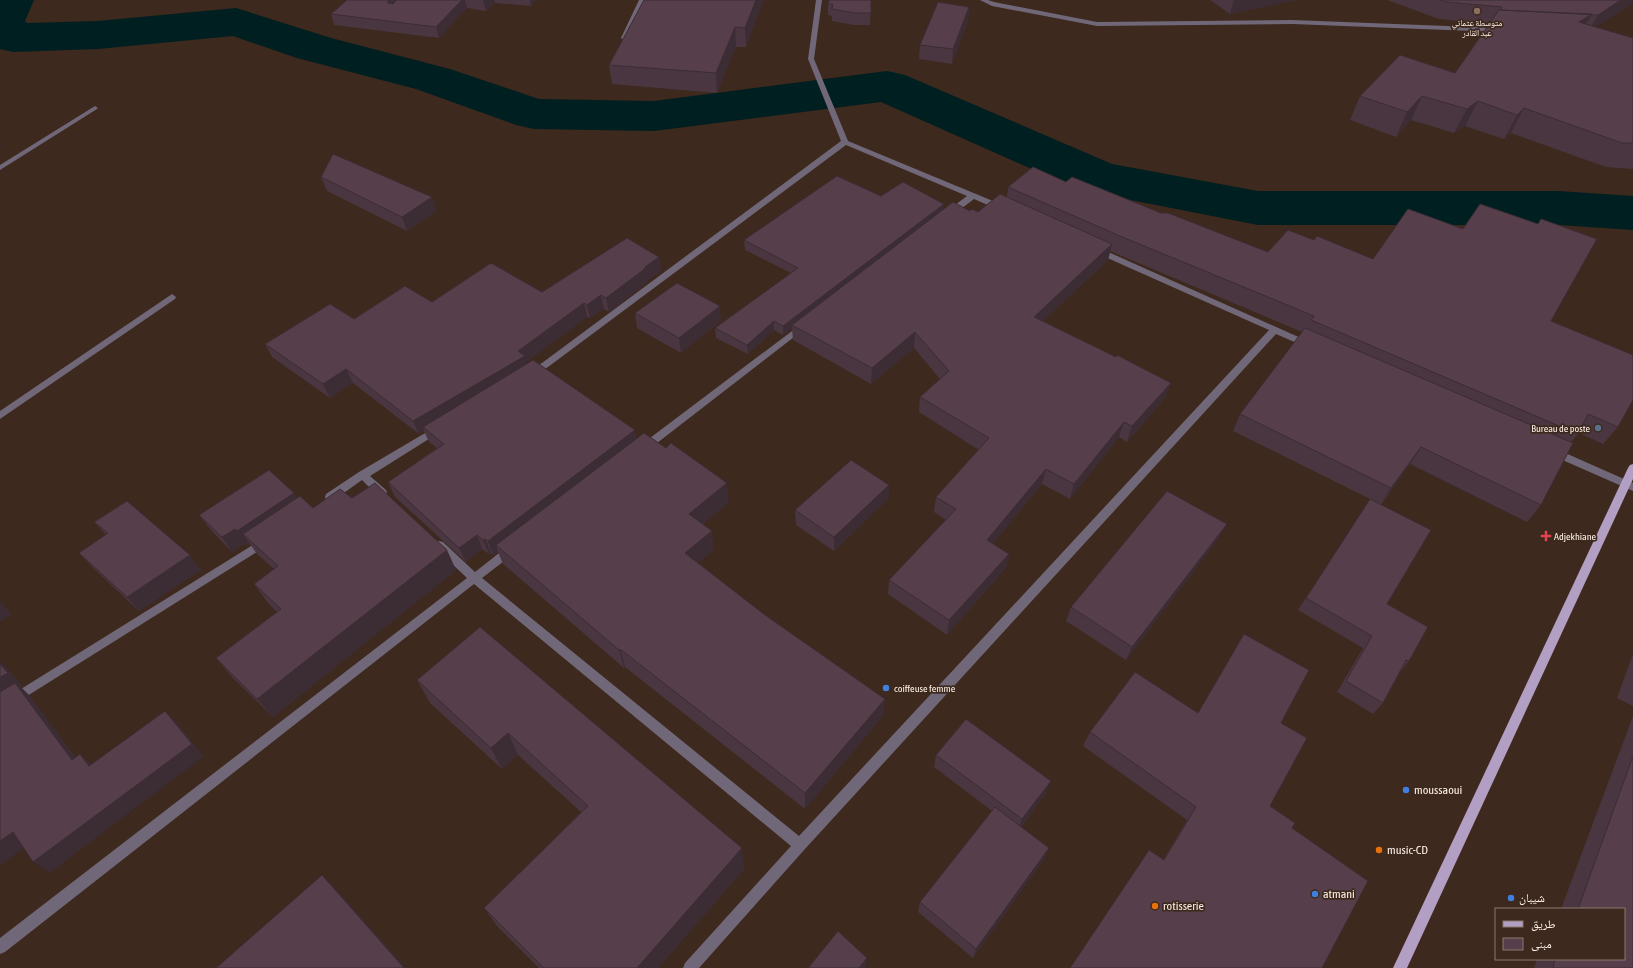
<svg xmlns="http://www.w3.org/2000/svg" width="1633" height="968" font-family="'Asap Condensed','Noto Naskh Arabic',sans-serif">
	<rect width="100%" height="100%" fill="#3d291d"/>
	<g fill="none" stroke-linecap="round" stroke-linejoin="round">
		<path fill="#001f20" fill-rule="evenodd" d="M 0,0 L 34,0 L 25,21 L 27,23 L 98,21 L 236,8 L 331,38 L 450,69 L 539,99 L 654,101 L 887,71 L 905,75 L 1112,164 L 1258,191 L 1559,191 L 1633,196 L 1633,230 L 1559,225 L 1258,225 L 1079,190 L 881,102 L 654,131 L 534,129 L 516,125 L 416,89 L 297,58 L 233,36 L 98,49 L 13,52 L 0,49 Z"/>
		<path fill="#706778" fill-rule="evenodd" d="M 639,0 L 645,0 L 627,38 L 622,39 L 621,38 Z
			M 816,0 L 822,0 L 814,59 L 848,141 L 1005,206 L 1005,210 L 999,210 L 974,199 L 953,215 L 947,215 L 947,211 L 967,196 L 846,145 L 548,367 L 534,375 L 528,375 L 526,373 L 528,371 L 542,363 L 841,141 L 808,59 Z
			M 95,106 L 98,108 L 97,109 L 0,170 L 0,165 Z
			M 1097,247 L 1312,343 L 1313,345 L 1309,348 L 1306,347 L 1276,334 L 805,849 L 699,968 L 683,968 L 685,963 L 791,846 L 474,584 L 5,952 L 0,954 L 0,938 L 467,578 L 435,548 L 434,545 L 435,542 L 439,541 L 443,542 L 475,572 L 508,546 L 512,545 L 516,546 L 517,549 L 516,552 L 482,578 L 799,836 L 1269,330 L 1094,252 L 1093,250 Z
			M 172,294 L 176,297 L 175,299 L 0,419 L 0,411 Z
			M 804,322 L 808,325 L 807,327 L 648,450 L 642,450 L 640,447 L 642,444 Z
			M 437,426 L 440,428 L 442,430 L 440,432 L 370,476 L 386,490 L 387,493 L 386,496 L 378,496 L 362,480 L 334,500 L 326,500 L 325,497 L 326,494 L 359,472 Z
			M 1554,448 L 1633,483 L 1633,491 L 1551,455 L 1549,452 L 1551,449 Z
			M 264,538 L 268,539 L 269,542 L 268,545 L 0,713 L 0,702 Z"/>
		<path fill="#706778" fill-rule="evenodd" d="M 980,0 L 988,0 L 994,2 L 1097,22 L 1292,20 L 1499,28 L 1502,30 L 1499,32 L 1292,24 L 1097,26 L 992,6 Z"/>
		<path fill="#b29fc3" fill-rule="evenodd" d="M 1633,464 L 1633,479 L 1407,968 L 1393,968 L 1628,468 L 1630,465 Z"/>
	</g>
	<path fill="#4a3640" d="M 347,0 L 536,0 L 531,6 L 495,3 L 486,11 L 467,8 L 439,38 L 334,25 L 331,14 Z
		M 764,0 L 746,47 L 736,47 L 717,93 L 612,84 L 609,65 Z
		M 871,0 L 870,25 L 854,25 L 832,21 L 832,16 L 828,15 L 828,4 Z
		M 1210,0 L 1296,0 L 1230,14 Z
		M 1387,0 L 1633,0 L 1633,3 L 1595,27 L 1633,38 L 1633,169 L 1606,167 L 1511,133 L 1504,139 L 1465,126 L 1454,133 L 1411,120 L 1396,137 L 1350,120 L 1360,96 L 1455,73 L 1490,24 L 1439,19 Z
		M 969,7 L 968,21 L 952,64 L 919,59 L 920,45 Z
		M 321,177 L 432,197 L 436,211 L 407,231 L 327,191 Z
		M 1066,182 L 1161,213 L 1268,252 L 1314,240 L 1373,259 L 1551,321 L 1618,427 L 1603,444 L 1579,433 L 1571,442 L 1541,505 L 1527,522 L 1410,464 L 1381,505 L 1387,604 L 1409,661 L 1401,671 L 1383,703 L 1373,714 L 1337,692 L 1363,648 L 1298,610 L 1370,499 L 1233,431 L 1240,414 L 1302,332 L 1110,251 L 1108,260 L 1043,321 L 1116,357 L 1171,383 L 1165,398 L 1127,442 L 1119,437 L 1070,499 L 1042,484 L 993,544 L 1009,554 L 1006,568 L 947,635 L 888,594 L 889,580 L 946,520 L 934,512 L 936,497 L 979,450 L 919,412 L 920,397 L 940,379 L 914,348 L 871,384 L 793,340 L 792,328 L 783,335 L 774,330 L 748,354 L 716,338 L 715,328 L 791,273 L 745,250 L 744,240 L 881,196 L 944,204 L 943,210 L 970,211 L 978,212 L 1007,197 L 1008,187 Z
		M 659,257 L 661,271 L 648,280 L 648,281 L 644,285 L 609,312 L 604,309 L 590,318 L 587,317 L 526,362 L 527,364 L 729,502 L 703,524 L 714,550 L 698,563 L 765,615 L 885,699 L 883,716 L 805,809 L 625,667 L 624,668 L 503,564 L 498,552 L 493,555 L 491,553 L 489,554 L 482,549 L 466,562 L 395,497 L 388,482 L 437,448 L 429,442 L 424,431 L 419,434 L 353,383 L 330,398 L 272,357 L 265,344 L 354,319 L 432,302 L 542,292 Z
		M 635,313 L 721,321 L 681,353 L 637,328 Z
		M 889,485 L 888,499 L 834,551 L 796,525 L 795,510 Z
		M 297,498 L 313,508 L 352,498 L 456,570 L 273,717 L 232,677 L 216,658 L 277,612 L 268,603 L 254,584 L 274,569 L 257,554 L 250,544 L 247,546 L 245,543 L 232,552 L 210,529 L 199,515 Z
		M 94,522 L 190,555 L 201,570 L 139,611 L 92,567 L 79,553 L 106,535 Z
		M 1219,538 L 1126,660 L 1066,621 L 1071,607 Z
		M 1633,654 L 1633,706 L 1617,698 Z
		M 417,680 L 745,868 L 658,968 L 539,968 L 497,926 L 484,908 L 581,812 L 518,755 L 502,769 L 430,703 Z
		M 1198,713 L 1281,723 L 1270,806 L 1292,828 L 1322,968 L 1163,860 L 1187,820 L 1083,746 L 1090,732 Z
		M 1633,716 L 1633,968 L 1534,968 L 1537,959 L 1624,959 L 1624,909 L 1561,909 Z
		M 936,755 L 1046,793 L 1021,827 L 1049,848 L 1044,859 L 973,958 L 918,912 L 920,902 L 992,811 L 934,767 Z"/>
	<path fill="#3c2c34" d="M 388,0 L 400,0 L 391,14 L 388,3 Z
		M 462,0 L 465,0 L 467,8 L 439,38 L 436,27 Z
		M 484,0 L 495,0 L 495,3 L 486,11 L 483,1 Z
		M 530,0 L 536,0 L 531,6 Z
		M 756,0 L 764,0 L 746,47 L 745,28 Z
		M 1234,0 L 1296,0 L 1230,14 Z
		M 1621,0 L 1633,0 L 1633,3 L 1588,32 L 1598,15 Z
		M 969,7 L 968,21 L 952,64 L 953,49 Z
		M 1592,14 L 1578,38 L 1579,22 Z
		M 735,27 L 736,47 L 717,93 L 716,73 Z
		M 1422,96 L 1411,120 L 1396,137 L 1407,112 Z
		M 1478,101 L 1465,126 L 1454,133 L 1467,109 Z
		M 1524,108 L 1511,133 L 1504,139 L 1517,115 Z
		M 0,142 L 2,146 L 0,147 Z
		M 432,197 L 436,211 L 407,231 L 402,217 Z
		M 944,204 L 943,213 L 792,325 L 792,328 L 783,335 L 783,326 Z
		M 1112,244 L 1108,260 L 1031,332 L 1034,317 Z
		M 659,257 L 661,271 L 648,280 L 648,281 L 644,285 L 609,312 L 606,298 L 645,267 Z
		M 601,295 L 604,309 L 590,318 L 587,305 Z
		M 584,303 L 587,317 L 526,362 L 529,369 L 423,427 L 424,431 L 419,434 L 413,421 L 518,351 Z
		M 720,306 L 721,321 L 681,353 L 679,338 Z
		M 774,321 L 774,330 L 748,354 L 747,345 Z
		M 915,332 L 914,348 L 871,384 L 872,368 Z
		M 346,369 L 353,383 L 330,398 L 323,384 Z
		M 1171,383 L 1165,398 L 1127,442 L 1132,426 Z
		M 1124,422 L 1119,437 L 1070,499 L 1074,484 Z
		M 635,430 L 638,445 L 496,545 L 498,552 L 493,555 L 488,541 Z
		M 1421,447 L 1410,464 L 1380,505 L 1391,488 Z
		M 1046,469 L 1042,484 L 984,555 L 987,540 Z
		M 727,483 L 729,502 L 692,533 L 689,514 Z
		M 889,485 L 888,499 L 834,551 L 834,537 Z
		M 294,493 L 303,508 L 243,534 L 250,544 L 247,546 L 237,531 Z
		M 1227,524 L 1219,538 L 1126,660 L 1132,647 Z
		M 235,529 L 245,543 L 232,552 L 222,537 Z
		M 712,531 L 714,550 L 688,572 L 685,553 Z
		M 477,535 L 482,549 L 466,562 L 459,548 Z
		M 485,539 L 491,553 L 489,554 L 483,540 Z
		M 447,550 L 456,570 L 273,717 L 257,699 Z
		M 1009,554 L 1006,568 L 947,635 L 949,620 Z
		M 190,555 L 201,570 L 139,611 L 127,597 Z
		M 0,601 L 12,614 L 0,622 Z
		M 620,649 L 625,667 L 624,668 L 619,650 Z
		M 0,661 L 23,686 L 21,687 L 30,696 L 87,772 L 0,700 Z
		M 885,699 L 883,716 L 805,809 L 805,793 Z
		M 165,711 L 178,724 L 204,756 L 50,873 L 33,862 Z
		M 508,733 L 518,755 L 502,769 L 491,748 Z
		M 80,754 L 94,766 L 89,766 Z
		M 1051,781 L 1046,793 L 1018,830 L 1022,819 Z
		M 13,832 L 30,843 L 0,866 L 0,841 Z
		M 742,848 L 745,868 L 658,968 L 637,968 Z
		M 1049,848 L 1044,859 L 973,958 L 976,949 Z
		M 322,875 L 337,890 L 406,968 L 404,968 Z
		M 867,958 L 866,967 L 865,968 L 859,968 Z"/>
	<path fill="#563f4b" stroke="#3c2c34" d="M 347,0 L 388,0 L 388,3 L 393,4 L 397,0 L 462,0 L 436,27 L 331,14 Z
		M 644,0 L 756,0 L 745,28 L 735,27 L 716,73 L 609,65 Z
		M 829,0 L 871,0 L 871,13 L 855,13 L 832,9 L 833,4 L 828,4 Z
		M 1440,0 L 1621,0 L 1598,15 L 1501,10 L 1502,7 L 1447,2 Z
		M 938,2 L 969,7 L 953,49 L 920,45 Z
		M 1499,10 L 1592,14 L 1579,22 L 1633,38 L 1633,143 L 1622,143 L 1524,108 L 1517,115 L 1478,101 L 1467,109 L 1422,96 L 1407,112 L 1360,96 L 1400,55 L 1455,73 Z
		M 333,154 L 432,197 L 402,217 L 321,177 Z
		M 1033,167 L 1066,182 L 1072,177 L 1161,213 L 1168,213 L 1268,252 L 1288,230 L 1314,240 L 1317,236 L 1373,259 L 1408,209 L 1463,229 L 1480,204 L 1538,224 L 1541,219 L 1597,239 L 1551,321 L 1633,355 L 1633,400 L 1618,427 L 1588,414 L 1578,434 L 1311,320 L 1314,316 L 1120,236 L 1008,187 Z
		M 837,176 L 881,196 L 903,182 L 944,204 L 783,326 L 774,321 L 747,345 L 715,328 L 798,268 L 744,240 Z
		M 1000,194 L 1112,244 L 1034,317 L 1116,357 L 1117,355 L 1171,383 L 1132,426 L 1124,422 L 1074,484 L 1046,469 L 987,540 L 1009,554 L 949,620 L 889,580 L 956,509 L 936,497 L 989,438 L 920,397 L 949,371 L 915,332 L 872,368 L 792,325 L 953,202 L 970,211 L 972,209 L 978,212 Z
		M 627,238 L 659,257 L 645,267 L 646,267 L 642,271 L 606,298 L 601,295 L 587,305 L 584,303 L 518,351 L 525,356 L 413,421 L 346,369 L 323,384 L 265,344 L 330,304 L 354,319 L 405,286 L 432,302 L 491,263 L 542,292 Z
		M 677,283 L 720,306 L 679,338 L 635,313 Z
		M 1305,328 L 1573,443 L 1541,505 L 1421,447 L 1391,488 L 1240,414 Z
		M 533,360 L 635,430 L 488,541 L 485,539 L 483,540 L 477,535 L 459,548 L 388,482 L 444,444 L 423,427 Z
		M 644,433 L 666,448 L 671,443 L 727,483 L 689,514 L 712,531 L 685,553 L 765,615 L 885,699 L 805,793 L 620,649 L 619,650 L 496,545 Z
		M 851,460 L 889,485 L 834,537 L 795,510 Z
		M 269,470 L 294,493 L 237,531 L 235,529 L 222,537 L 199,515 Z
		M 375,483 L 447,550 L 257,699 L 216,658 L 281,609 L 254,584 L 278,566 L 243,534 L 300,496 L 313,508 L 340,489 L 352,498 Z
		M 1167,491 L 1227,524 L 1132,647 L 1071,607 Z
		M 1370,499 L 1431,530 L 1387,604 L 1428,627 L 1409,661 L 1406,660 L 1383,703 L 1346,681 L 1372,636 L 1306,598 Z
		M 127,501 L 190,555 L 127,597 L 79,553 L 108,533 L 94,522 Z
		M 480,627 L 742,848 L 637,968 L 544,968 L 484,908 L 588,806 L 508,733 L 491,748 L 417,680 Z
		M 1244,634 L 1309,670 L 1281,723 L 1307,738 L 1270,806 L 1295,823 L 1292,828 L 1368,881 L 1322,968 L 1070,968 L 1149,850 L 1164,860 L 1196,807 L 1090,732 L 1135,672 L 1198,713 Z
		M 0,664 L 8,673 L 0,677 Z
		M 15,683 L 72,760 L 80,754 L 89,766 L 165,711 L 192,744 L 33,862 L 13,832 L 0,841 L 0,692 Z
		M 966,719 L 1051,781 L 1022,819 L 936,755 Z
		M 1633,756 L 1633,968 L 1553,968 L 1555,959 L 1624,959 L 1624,909 L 1578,909 Z
		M 995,807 L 1049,848 L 976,949 L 920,902 Z
		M 322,875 L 404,968 L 216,968 Z
		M 838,931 L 867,958 L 859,968 L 808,968 Z"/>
	<circle fill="#8d6e63" stroke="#3d291d" stroke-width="1.5" cx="1477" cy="11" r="4"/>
	<circle fill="#5c6f8a" stroke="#3d291d" stroke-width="1.5" cx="1598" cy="428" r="4"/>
	<path fill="#e0444e" stroke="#3d291d" stroke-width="1.5" d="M1544 530h4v4h4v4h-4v4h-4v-4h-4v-4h4z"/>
	<g fill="#3f7fe0" stroke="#3d291d" stroke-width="1.5">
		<circle cx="886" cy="688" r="4"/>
		<circle cx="1406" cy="790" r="4"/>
		<circle cx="1315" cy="894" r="4"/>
		<circle cx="1511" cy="898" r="4"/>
	</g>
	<g fill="#e8710a" stroke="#3d291d" stroke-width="1.5">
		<circle cx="1379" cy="850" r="4"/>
		<circle cx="1155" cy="906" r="4"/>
	</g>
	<g text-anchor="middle" stroke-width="3.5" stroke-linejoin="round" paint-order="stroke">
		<g font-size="9" fill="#fff1e9" stroke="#3d291d">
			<text x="1477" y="26">متوسطة عثماني<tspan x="1477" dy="10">عبد القادر</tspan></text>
		</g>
		<g font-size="10" fill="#fff1e9" stroke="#3d291d" text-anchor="start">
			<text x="1590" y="432" text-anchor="end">Bureau de poste</text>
			<text x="1554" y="540">Adjekhiane</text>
			<text x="894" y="692">coiffeuse femme</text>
		</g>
		<g font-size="12" fill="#fff1e9" stroke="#3d291d" text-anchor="start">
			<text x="1414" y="794">moussaoui</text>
			<text x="1387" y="854">music-CD</text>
			<text x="1323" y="898">atmani</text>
			<text x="1519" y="902">شيبان</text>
			<text x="1163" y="910">rotisserie</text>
		</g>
	</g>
	<rect x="1495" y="908" width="130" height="52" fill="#3d291d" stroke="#8b796f"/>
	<rect x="1503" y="921" width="20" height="6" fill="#b29fc3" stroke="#8b796f"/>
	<text x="1531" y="928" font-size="12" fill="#fff1e9">طريق</text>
	<rect x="1503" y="938" width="20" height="12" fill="#563f4b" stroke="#8b796f"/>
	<text x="1531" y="948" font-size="12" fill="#fff1e9">مبنى</text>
</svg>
